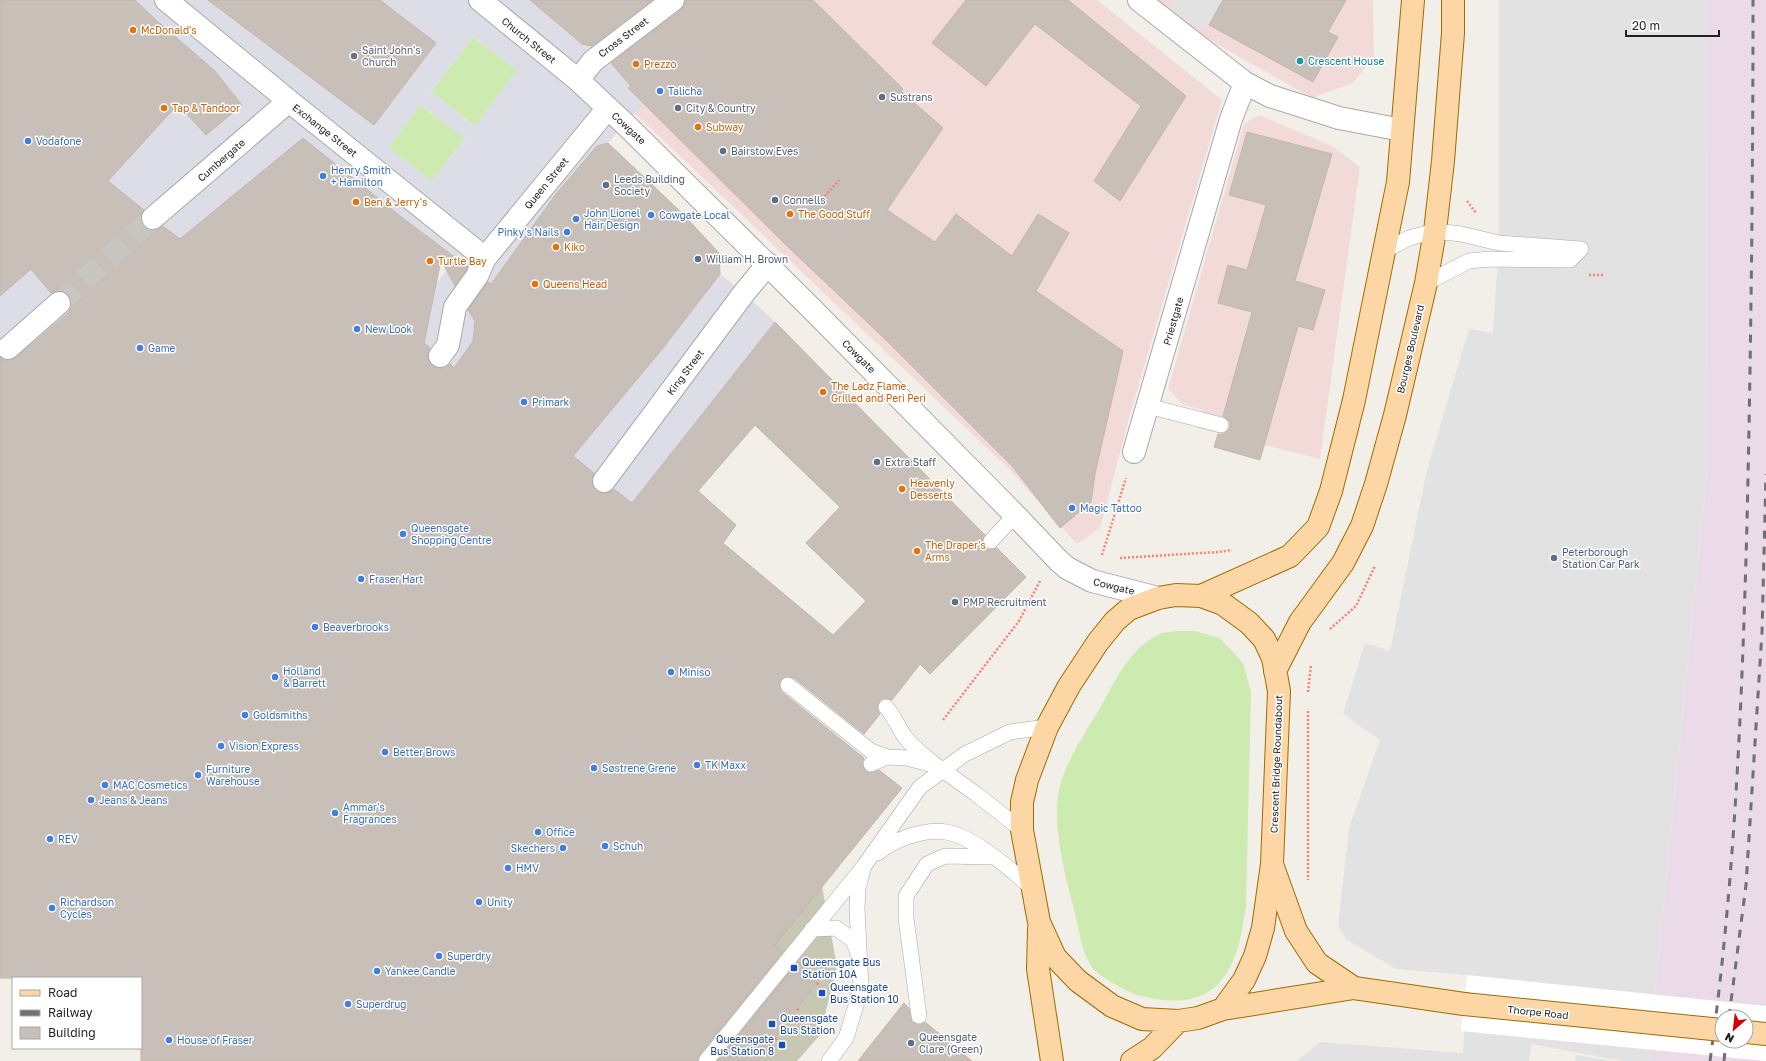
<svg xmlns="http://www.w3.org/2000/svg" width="1766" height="1061" font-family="'Golos Text',sans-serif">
	<rect width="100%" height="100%" fill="#f2efe9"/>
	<path fill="#f2dad9" d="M 509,0 L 1097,0 L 1222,100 L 1131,411 L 1100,528 L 1077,544 L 1009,469 L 619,98 Z
		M 1149,0 L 1373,0 L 1374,56 L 1353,83 L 1312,98 L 1169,17 Z
		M 1259,115 L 1332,146 L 1360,167 L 1320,459 L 1197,428 L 1203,410 L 1184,405 L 1168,389 L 1244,124 Z"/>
	<path fill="#ebdbe8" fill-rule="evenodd" d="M 1706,0 L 1766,0 L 1766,1061 L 1653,1061 L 1655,991 L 1707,474 ZM 1722,1017 L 1746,1017 L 1746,1041 L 1722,1041 Z"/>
	<path fill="#c7c7b4" d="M 818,865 L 837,966 L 820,1035 L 797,1061 L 635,1061 Z"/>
	<path fill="#cdebb0" d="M 473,37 L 518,70 L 475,126 L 431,92 Z
		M 420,105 L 465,138 L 432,181 L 388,148 Z
		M 1176,631 L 1194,631 L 1220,638 L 1243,663 L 1251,691 L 1246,908 C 1242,928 1240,949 1230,967 C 1211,1005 1174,1005 1137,995 C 1126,991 1097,976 1091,966 C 1082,951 1079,931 1075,913 C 1066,878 1053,833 1058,796 C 1063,764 1084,735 1100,708 C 1115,681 1129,649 1158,635 C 1163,632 1170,632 1176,631 Z"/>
	<path fill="#e2e2e2" d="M 1175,0 L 1223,0 L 1209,25 L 1203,29 L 1170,11 Z
		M 1499,0 L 1706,0 L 1707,473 L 1655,991 L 1653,1061 L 1623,1061 L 1531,1044 L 1529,1061 L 1297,1061 L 1320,1042 L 1463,1053 L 1467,975 L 1396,969 L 1347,940 L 1338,926 L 1349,828 L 1380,740 L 1343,714 L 1365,643 L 1390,651 L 1427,470 L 1469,329 L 1493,333 L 1499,243 Z
		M 1576,1055 L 1612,1061 L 1575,1061 Z"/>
	<path fill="#dddde8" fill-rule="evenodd" d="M 135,0 L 208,0 L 374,125 L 436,43 L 380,0 L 529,0 L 582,44 L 593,61 L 610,61 L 631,86 L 628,89 L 643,104 L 608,143 L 597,146 L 556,194 L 470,312 L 475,321 L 473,343 L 456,369 L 424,343 L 436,284 L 456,258 L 400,216 L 303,138 L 180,239 L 108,181 L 178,104 L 206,135 L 242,105 L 214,70 L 156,20 ZM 473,37 L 517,70 L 475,126 L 431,92 ZM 420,105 L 465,138 L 432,181 L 388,148 Z
		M 31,269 L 68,313 L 15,356 L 0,338 L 0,296 Z
		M 720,274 L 744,293 L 775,322 L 632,503 L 573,456 L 663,348 Z"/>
	<path fill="#fff" fill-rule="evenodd" d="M 1467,975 L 1766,1006 L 1766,1061 L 1461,1031 ZM 1722,1017 L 1746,1017 L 1746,1041 L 1722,1041 Z"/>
	<path fill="#c7bfb8" stroke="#c4b6ab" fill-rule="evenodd" d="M 0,0 L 135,0 L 156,20 L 214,70 L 242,105 L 206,135 L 178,104 L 108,181 L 144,210 L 141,214 L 141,221 L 143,226 L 149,230 L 156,230 L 163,226 L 180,239 L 303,138 L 400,216 L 468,267 L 455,286 L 441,260 L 424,343 L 430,348 L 428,354 L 429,361 L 433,366 L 438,368 L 445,368 L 450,364 L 454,368 L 473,341 L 475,321 L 468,310 L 488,282 L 491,284 L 556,194 L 597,146 L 608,143 L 682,213 L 719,253 L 720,274 L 663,348 L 573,456 L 594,473 L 592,480 L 593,486 L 596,491 L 603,493 L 609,492 L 614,489 L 632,503 L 775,322 L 981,531 L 985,535 L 982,539 L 985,547 L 989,550 L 997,548 L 1026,577 L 930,674 L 920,664 L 892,700 L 885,698 L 880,700 L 877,708 L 880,714 L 864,734 L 794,678 L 785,677 L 781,680 L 780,688 L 782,692 L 864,758 L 862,763 L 865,771 L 870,773 L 879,770 L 902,788 L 775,945 L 783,951 L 699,1055 L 697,1061 L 141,1061 L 141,978 L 0,978 L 0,357 L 4,360 L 10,360 L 16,357 L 68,313 L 71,307 L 71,301 L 69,295 L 63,291 L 57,291 L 51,293 L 31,269 L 0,296 ZM 755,425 L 840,507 L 806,543 L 866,601 L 833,635 L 723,543 L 736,525 L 698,491 Z
		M 208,0 L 380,0 L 436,43 L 374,125 Z
		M 530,0 L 652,0 L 592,46 L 582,44 Z
		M 685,0 L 813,0 L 903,89 L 901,91 L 943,128 L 887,210 L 935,242 L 956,214 L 1012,256 L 1038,214 L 1069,233 L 1036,291 L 1123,351 L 1095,474 L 1091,502 L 1060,528 L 1012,466 L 888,342 L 785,244 L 628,88 L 631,86 L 611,63 L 681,10 L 684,5 Z
		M 966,0 L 1068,0 L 1186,96 L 1120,201 L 1094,181 L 1141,106 L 1035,24 L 986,86 L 932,43 Z
		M 1223,0 L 1346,0 L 1328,32 L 1338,37 L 1313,82 L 1209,25 Z
		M 1247,132 L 1332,154 L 1295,281 L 1325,290 L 1313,330 L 1298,326 L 1260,460 L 1214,447 L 1218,434 L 1224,434 L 1230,428 L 1230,422 L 1223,416 L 1252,312 L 1218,303 L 1228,265 L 1247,270 L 1266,205 L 1229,195 Z
		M 798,962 L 819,979 L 758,1061 L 718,1061 Z
		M 904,1003 L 909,1008 L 912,1022 L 920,1025 L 925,1022 L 972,1061 L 858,1061 Z"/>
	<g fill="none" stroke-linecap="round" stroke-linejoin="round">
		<path stroke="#c8c6c1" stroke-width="22" stroke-dasharray="22 11" stroke-linecap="butt" d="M 59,303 L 153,218"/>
		<defs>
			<path id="lane" d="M 1384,251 L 1409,238 L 1435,231 L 1461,234 L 1499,243 L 1581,249
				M 1426,283 L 1469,261 L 1490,259 L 1570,260 L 1581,249
				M 1148,406 L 1221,425
				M 991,541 L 1015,515
				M 788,685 L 871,751 L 887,757
				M 886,707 C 894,716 898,727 905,737 C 913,747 923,755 933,763
				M 871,764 L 887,757 L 907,758 L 937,766 L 976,794 L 1022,830
				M 878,853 C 887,845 898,840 910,836 C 920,833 935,830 946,832 C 975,837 1011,870 1033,889
				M 812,929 L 836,928 L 853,940 L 858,953
				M 919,1016 L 906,918 L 906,896 L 927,864 L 945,856 L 993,857
				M 706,1061 L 864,866 L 920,787 L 965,754 L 1010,732 L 1047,727
				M 829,1061 L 846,1038 L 861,989 L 857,908 L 858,888 L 863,869"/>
			<path id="street" d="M 166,0 L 289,101 L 485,258
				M 480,0 L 578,80 L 625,124 L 810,307 L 1015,515 L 1058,560 L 1067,568 L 1092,581 L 1158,598
				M 1139,0 L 1245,83 L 1270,96 L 1339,118 L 1402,130
				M 578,80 L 593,61 L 673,0
				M 153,218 L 289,101
				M 8,348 L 59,303
				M 440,356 L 448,345 L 455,307 L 477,276 L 485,258 L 608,108
				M 1134,452 L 1231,119 L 1245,83
				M 604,481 L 744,293 L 768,264"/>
			<path id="primary" d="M 1176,595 L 1201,596 L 1223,604 L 1249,623 L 1264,639 L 1273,658 L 1279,691 L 1272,864 L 1263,928 L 1255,956 L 1244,980 L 1223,1009 L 1198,1018 L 1178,1021 L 1142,1019 L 1112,1006 L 1078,981 L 1055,957 L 1039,922 L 1022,830 L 1022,802 L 1027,780 L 1047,727 L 1069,686 L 1098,642 L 1115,621 L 1129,609 L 1158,598 Z
				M 1201,596 L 1290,556 L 1318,527 L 1331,491 L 1354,400 L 1398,182 L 1413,0
				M 1275,671 L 1300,622 L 1343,563 L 1362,526 L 1376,484 L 1395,415 L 1426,283 L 1435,231 L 1443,161 L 1453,33 L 1453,0
				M 1273,867 L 1296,931 L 1317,963 L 1354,988
				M 1039,929 L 1038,969 L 1052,1061
				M 1223,1009 L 1354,988 L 1464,1004
				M 1746,1032 L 1766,1034
				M 1132,1061 L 1152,1048 L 1178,1021"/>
		</defs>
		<use href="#lane" stroke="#a9a9a9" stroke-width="16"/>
		<use href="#street" stroke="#a9a9a9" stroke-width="24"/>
		<use href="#primary" stroke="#a06b00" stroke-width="24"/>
		<path stroke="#fa8072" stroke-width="2.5" stroke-dasharray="2 2" stroke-linecap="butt" d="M 1467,201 L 1476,213
			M 817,205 L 839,180
			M 1589,275 L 1603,275
			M 1102,555 L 1126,478
			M 1120,558 L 1218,552 L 1232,550
			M 1330,629 L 1356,606 L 1375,566
			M 1308,692 L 1311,665
			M 1308,711 L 1308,880
			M 943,720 L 1019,621 L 1040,581
			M 817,983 L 820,986
			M 797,1009 L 800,1011
			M 775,1039 L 777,1040"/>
		<use href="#lane" stroke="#fff" stroke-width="15"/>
		<use href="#street" stroke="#fff" stroke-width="22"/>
		<use href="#primary" stroke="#fcd6a4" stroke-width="22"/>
		<path stroke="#707070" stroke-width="3" stroke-dasharray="8 8" stroke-linecap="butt" d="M 1729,1017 L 1746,885 L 1762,632 L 1766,474
			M 1710,1061 C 1735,883 1742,703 1747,523 C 1751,349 1753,175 1753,0
			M 1724,1061 L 1726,1041"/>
		<defs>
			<path id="primary-bridge" d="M 1464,1004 L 1722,1030"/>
		</defs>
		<use href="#primary-bridge" stroke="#a06b00" stroke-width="24" stroke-linecap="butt"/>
		<use href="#primary-bridge" stroke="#fcd6a4" stroke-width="22"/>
	</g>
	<g fill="#e8710a" stroke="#fff" stroke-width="1.5">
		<circle cx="133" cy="30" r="4"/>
		<circle cx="636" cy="64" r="4"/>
		<circle cx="164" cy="108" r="4"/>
		<circle cx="698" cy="127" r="4"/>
		<circle cx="356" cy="202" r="4"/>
		<circle cx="790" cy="214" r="4"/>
		<circle cx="556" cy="247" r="4"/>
		<circle cx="430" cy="261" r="4"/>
		<circle cx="535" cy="284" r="4"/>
		<circle cx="823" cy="392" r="4"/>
		<circle cx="902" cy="489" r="4"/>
		<circle cx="917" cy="551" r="4"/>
	</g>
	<circle fill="#6b7280" stroke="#fff" stroke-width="1.5" cx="354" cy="56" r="4"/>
	<circle fill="#0f9aa8" stroke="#fff" stroke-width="1.5" cx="1300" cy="61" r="4"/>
	<g fill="#3f7fe0" stroke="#fff" stroke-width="1.5">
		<circle cx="660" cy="91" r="4"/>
		<circle cx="28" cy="141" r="4"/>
		<circle cx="323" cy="176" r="4"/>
		<circle cx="651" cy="215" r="4"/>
		<circle cx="576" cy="219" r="4"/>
		<circle cx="567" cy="232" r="4"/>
		<circle cx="357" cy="329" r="4"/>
		<circle cx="140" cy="348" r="4"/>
		<circle cx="524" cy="402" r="4"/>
		<circle cx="1072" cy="508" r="4"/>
		<circle cx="403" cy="534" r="4"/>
		<circle cx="361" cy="579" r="4"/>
		<circle cx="315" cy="627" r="4"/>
		<circle cx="671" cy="672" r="4"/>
		<circle cx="275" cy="677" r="4"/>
		<circle cx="245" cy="715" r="4"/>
		<circle cx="221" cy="746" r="4"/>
		<circle cx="385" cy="752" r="4"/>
		<circle cx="697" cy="765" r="4"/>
		<circle cx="594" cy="768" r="4"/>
		<circle cx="198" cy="775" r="4"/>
		<circle cx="105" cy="785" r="4"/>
		<circle cx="91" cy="800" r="4"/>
		<circle cx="335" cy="813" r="4"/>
		<circle cx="538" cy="832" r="4"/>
		<circle cx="50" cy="839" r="4"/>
		<circle cx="605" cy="846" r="4"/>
		<circle cx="563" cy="848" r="4"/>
		<circle cx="508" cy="868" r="4"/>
		<circle cx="479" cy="902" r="4"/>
		<circle cx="52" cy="908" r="4"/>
		<circle cx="439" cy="956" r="4"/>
		<circle cx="377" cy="971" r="4"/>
		<circle cx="348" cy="1004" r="4"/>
		<circle cx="169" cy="1040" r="4"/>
	</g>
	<g fill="#5c6f8a" stroke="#fff" stroke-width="1.5">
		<circle cx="882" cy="97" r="4"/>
		<circle cx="678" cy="108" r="4"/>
		<circle cx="723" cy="151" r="4"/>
		<circle cx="606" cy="185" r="4"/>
		<circle cx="775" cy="200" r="4"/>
		<circle cx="698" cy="259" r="4"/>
		<circle cx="877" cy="462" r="4"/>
		<circle cx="1554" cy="558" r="4"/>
		<circle cx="955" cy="602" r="4"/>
		<circle cx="911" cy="1043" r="4"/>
	</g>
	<g fill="#1a4fb4" stroke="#fff" stroke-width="1.5">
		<rect x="790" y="964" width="8" height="8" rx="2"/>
		<rect x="818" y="989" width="8" height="8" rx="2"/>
		<rect x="768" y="1020" width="8" height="8" rx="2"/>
		<rect x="778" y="1041" width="8" height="8" rx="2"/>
	</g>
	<g text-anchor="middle" stroke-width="3" stroke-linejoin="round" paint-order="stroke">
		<g font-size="10" fill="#c56008" stroke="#fff" text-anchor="start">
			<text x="141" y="34">McDonald's</text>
			<text x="644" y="68">Prezzo</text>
			<text x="172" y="112">Tap &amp; Tandoor</text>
			<text x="706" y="131">Subway</text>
			<text x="364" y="206">Ben &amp; Jerry's</text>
			<text x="798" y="218">The Good Stuff</text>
			<text x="564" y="251">Kiko</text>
			<text x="438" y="265">Turtle Bay</text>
			<text x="543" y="288">Queens Head</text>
			<text x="831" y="390">The Ladz Flame<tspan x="831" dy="12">Grilled and Peri Peri</tspan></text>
			<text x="910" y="487">Heavenly<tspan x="910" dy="12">Desserts</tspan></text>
			<text x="925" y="549">The Draper's<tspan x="925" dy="12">Arms</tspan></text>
		</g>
		<g font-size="10" fill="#222" stroke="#fff">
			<text transform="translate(623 37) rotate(-37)" y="4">Cross Street</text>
			<text transform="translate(529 40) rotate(39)" y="4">Church Street</text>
			<text transform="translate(629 128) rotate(43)" y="4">Cowgate</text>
			<text transform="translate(325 130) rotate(38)" y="4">Exchange Street</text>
			<text transform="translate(221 160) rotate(-41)" y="4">Cumbergate</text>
			<text transform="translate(546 183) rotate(-51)" y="4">Queen Street</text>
			<text transform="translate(1173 321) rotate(-74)" y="4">Priestgate</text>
			<text transform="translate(1410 349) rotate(-77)" y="4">Bourges Boulevard</text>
			<text transform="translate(859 356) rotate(45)" y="4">Cowgate</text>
			<text transform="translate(685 372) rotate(-53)" y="4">King Street</text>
			<text transform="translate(1114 586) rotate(14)" y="4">Cowgate</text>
			<text transform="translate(1276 764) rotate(-88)" y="4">Crescent Bridge Roundabout</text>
			<text transform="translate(1538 1012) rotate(6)" y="4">Thorpe Road</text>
		</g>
		<g font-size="10" fill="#5b616d" stroke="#fff" text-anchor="start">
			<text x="362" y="54">Saint John's<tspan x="362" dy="12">Church</tspan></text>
		</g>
		<g font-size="10" fill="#0d838f" stroke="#fff" text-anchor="start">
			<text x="1308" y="65">Crescent House</text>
		</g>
		<g font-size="10" fill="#366cbe" stroke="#fff" text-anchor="start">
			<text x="668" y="95">Talicha</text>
			<text x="36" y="145">Vodafone</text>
			<text x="331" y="174">Henry Smith<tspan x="331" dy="12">+ Hamilton</tspan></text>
			<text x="584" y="217">John Lionel<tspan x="584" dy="12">Hair Design</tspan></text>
			<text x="659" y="219">Cowgate Local</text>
			<text x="559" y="236" text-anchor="end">Pinky's Nails</text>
			<text x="365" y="333">New Look</text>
			<text x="148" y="352">Game</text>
			<text x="532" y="406">Primark</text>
			<text x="1080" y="512">Magic Tattoo</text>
			<text x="411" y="532">Queensgate<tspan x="411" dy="12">Shopping Centre</tspan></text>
			<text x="369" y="583">Fraser Hart</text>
			<text x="323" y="631">Beaverbrooks</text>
			<text x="283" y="675">Holland<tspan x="283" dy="12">&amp; Barrett</tspan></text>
			<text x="679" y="676">Miniso</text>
			<text x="253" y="719">Goldsmiths</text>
			<text x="229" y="750">Vision Express</text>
			<text x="393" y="756">Better Brows</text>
			<text x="705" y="769">TK Maxx</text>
			<text x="602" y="772">Søstrene Grene</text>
			<text x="206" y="773">Furniture<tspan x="206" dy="12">Warehouse</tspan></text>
			<text x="113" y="789">MAC Cosmetics</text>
			<text x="99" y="804">Jeans &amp; Jeans</text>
			<text x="343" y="811">Ammar's<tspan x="343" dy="12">Fragrances</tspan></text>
			<text x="546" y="836">Office</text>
			<text x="58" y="843">REV</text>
			<text x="613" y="850">Schuh</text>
			<text x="555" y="852" text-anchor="end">Skechers</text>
			<text x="516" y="872">HMV</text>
			<text x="60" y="906">Richardson<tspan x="60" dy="12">Cycles</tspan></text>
			<text x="487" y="906">Unity</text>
			<text x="447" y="960">Superdry</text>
			<text x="385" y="975">Yankee Candle</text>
			<text x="356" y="1008">Superdrug</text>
			<text x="177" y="1044">House of Fraser</text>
		</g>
		<g font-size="10" fill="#4e5e75" stroke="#fff" text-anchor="start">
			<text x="890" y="101">Sustrans</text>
			<text x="686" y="112">City &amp; Country</text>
			<text x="731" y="155">Bairstow Eves</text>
			<text x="614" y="183">Leeds Building<tspan x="614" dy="12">Society</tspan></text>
			<text x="783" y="204">Connells</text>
			<text x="706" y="263">William H. Brown</text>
			<text x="885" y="466">Extra Staff</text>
			<text x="1562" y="556">Peterborough<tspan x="1562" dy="12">Station Car Park</tspan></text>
			<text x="963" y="606">PMP Recruitment</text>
			<text x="919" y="1041">Queensgate<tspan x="919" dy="12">Clare (Green)</tspan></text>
		</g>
		<g font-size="10" fill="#164399" stroke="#fff" text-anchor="start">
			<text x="802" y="966">Queensgate Bus<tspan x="802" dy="12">Station 10A</tspan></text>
			<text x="830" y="991">Queensgate<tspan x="830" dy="12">Bus Station 10</tspan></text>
			<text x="780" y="1022">Queensgate<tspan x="780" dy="12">Bus Station</tspan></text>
			<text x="774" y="1043" text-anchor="end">Queensgate<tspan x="774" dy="12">Bus Station 8</tspan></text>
		</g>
	</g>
	<rect x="12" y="977" width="130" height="72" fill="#ffffff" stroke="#a7a7a7"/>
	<rect x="20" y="990" width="20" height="6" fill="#fcd6a4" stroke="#a7a7a7"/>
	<text x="48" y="997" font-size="12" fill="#222222">Road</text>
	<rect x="20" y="1010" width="20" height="6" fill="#707070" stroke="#a7a7a7"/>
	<text x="48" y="1017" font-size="12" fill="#222222">Railway</text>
	<rect x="20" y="1027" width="20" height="12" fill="#c7bfb8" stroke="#a7a7a7"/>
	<text x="48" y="1037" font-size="12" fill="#222222">Building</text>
	<g transform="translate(1734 1029) rotate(208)"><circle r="19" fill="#ffffff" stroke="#a7a7a7"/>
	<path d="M0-3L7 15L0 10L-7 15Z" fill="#d40000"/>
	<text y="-6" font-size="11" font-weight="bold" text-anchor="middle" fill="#222222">N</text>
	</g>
	<path d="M1626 30v6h93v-6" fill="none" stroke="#222222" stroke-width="2"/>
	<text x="1632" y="30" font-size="12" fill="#222222" stroke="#ffffff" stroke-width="3" paint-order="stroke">20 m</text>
</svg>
